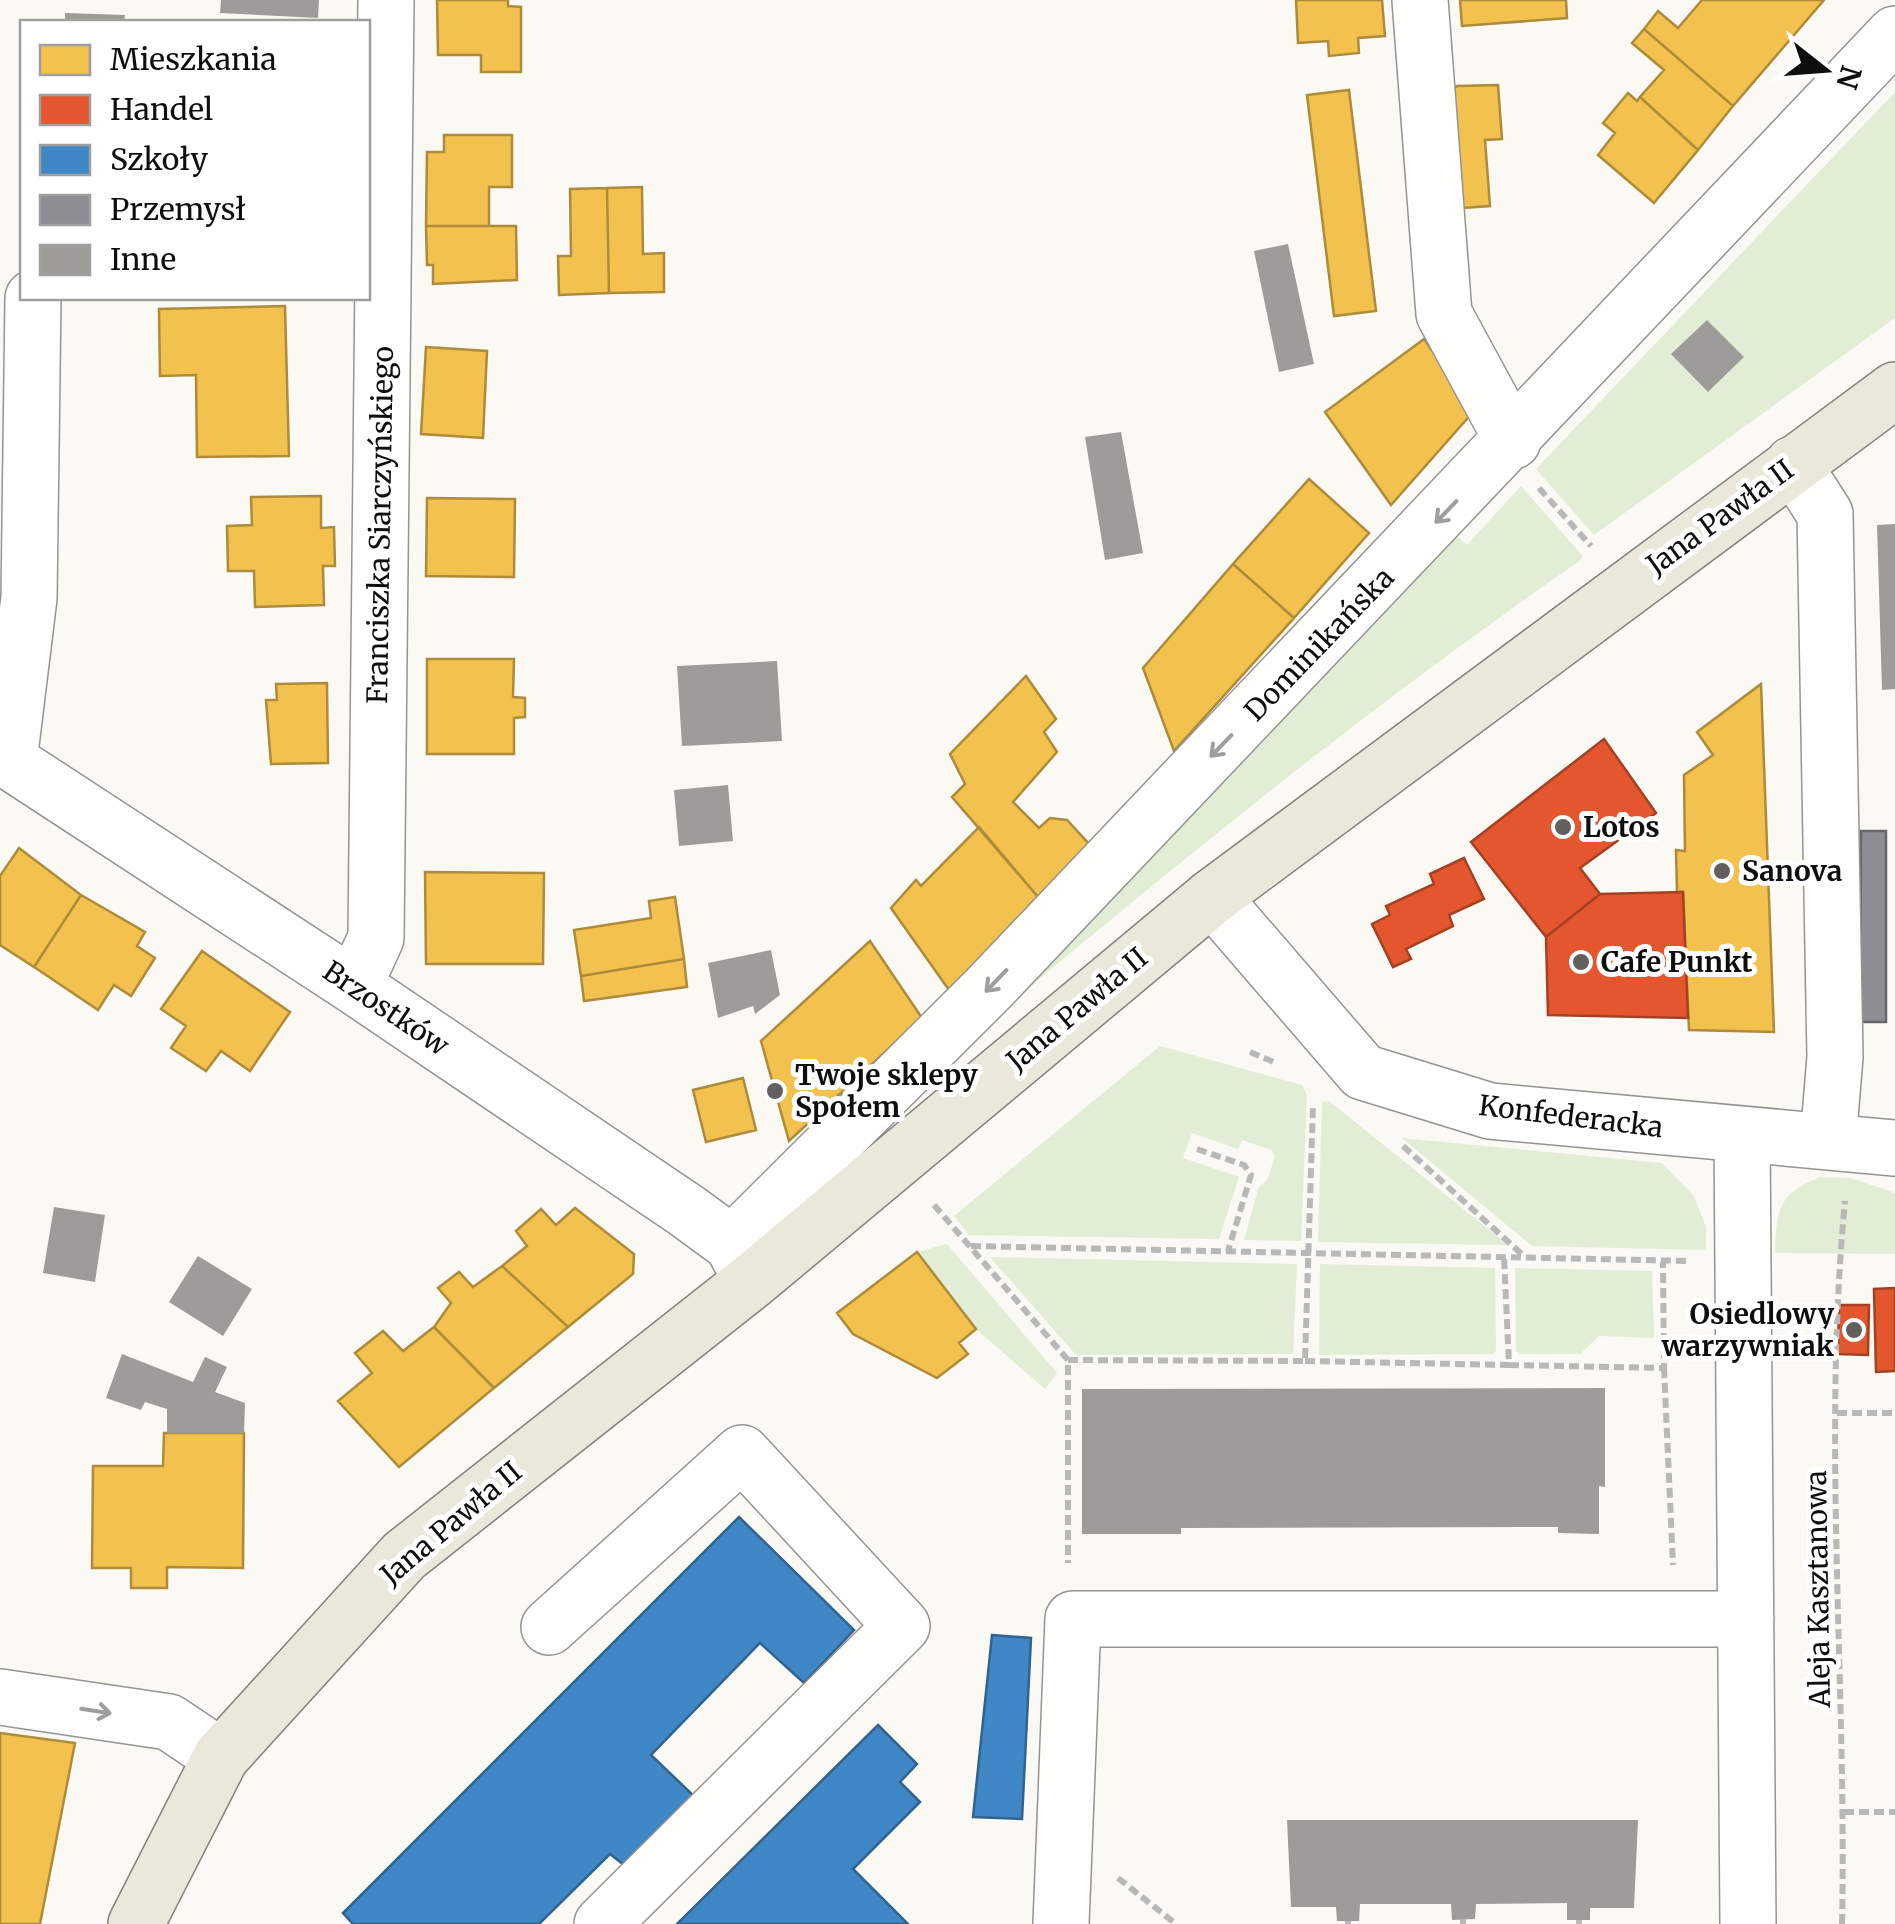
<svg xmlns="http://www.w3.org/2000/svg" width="1895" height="1924" font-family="Merriweather,serif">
	<rect width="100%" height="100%" fill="#faf9f3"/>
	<path fill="#e2edd6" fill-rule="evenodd" d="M 1895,92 L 1895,318 L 1594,535 L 1536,469 ZM 1707,320 L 1744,357 L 1708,392 L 1672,354 Z
		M 1521,486 L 1582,555 L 1581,560 C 1334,730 1104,924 874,1117 C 1075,929 1272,739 1457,536 L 1467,545 Z
		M 1160,1046 L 1302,1085 L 1307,1095 L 1301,1241 L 1244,1240 L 1258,1189 L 1268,1178 L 1275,1156 L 1271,1150 L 1242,1140 L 1238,1149 L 1192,1133 L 1183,1158 L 1239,1177 L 1219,1239 L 969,1235 L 954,1216 Z
		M 1329,1101 L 1508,1245 L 1318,1242 L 1322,1102 Z
		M 1402,1138 L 1662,1163 L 1694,1196 L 1706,1227 L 1706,1250 L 1532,1246 Z
		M 1820,1177 L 1851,1178 L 1895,1193 L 1895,1254 L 1775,1253 C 1776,1210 1778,1194 1820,1177 Z
		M 947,1244 L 1057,1373 L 1045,1389 L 976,1329 L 917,1252 Z
		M 990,1257 L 1297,1264 L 1293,1354 L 1076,1355 Z
		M 1320,1264 L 1495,1268 L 1496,1350 L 1494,1354 L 1319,1355 Z
		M 1515,1268 L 1652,1271 L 1654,1338 L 1599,1336 L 1580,1354 L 1521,1354 L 1516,1351 Z"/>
	<path fill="#f2c14e" stroke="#ae8b3b" stroke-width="2.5" d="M 437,0 L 508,0 L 508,6 L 521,7 L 521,72 L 481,72 L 481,55 L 438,55 Z
		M 1296,0 L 1382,0 L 1385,36 L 1358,38 L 1359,53 L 1329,56 L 1328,41 L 1298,43 Z
		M 1460,0 L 1566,0 L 1567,18 L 1462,26 Z
		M 1702,0 L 1824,0 L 1733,106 L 1644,29 L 1658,11 L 1678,28 Z
		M 1644,29 L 1733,106 L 1698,150 L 1640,97 L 1664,70 L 1632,43 Z
		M 1498,85 L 1502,139 L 1485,140 L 1490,206 L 1449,209 L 1441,97 L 1457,86 Z
		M 1349,90 L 1376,311 L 1334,316 L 1307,95 Z
		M 1628,93 L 1637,101 L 1640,97 L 1698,150 L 1654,203 L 1598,155 L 1615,133 L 1603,123 Z
		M 444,135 L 512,135 L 512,187 L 489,187 L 489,226 L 426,226 L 427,152 L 444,152 Z
		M 642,187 L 643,254 L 664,253 L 664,292 L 609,293 L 607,188 Z
		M 607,188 L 609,293 L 559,295 L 558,256 L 571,256 L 570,189 Z
		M 426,226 L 516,226 L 517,280 L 433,284 L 433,265 L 427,265 Z
		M 285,306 L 289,456 L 197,457 L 196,375 L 160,376 L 159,309 Z
		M 1424,339 L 1474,411 L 1391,505 L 1325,412 Z
		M 426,347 L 487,351 L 483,438 L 421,434 Z
		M 1309,479 L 1369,533 L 1294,618 L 1233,564 Z
		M 321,496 L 321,528 L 334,527 L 335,566 L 323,566 L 324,605 L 255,607 L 254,571 L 228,571 L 227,526 L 252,525 L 251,497 Z
		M 427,498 L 515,499 L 514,577 L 426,576 Z
		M 1233,564 L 1294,618 L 1174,751 L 1143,668 Z
		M 427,659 L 514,659 L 513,697 L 525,698 L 525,717 L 514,718 L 514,754 L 427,754 Z
		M 1026,676 L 1056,719 L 1044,732 L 1057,752 L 1013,802 L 1039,828 L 1050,818 L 1067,820 L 1090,845 L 1038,897 L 952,797 L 965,784 L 950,754 Z
		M 327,683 L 328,763 L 271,764 L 266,700 L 277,700 L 276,684 Z
		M 1761,684 L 1774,1032 L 1689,1030 L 1683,892 L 1677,892 L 1676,850 L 1685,851 L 1684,775 L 1713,755 L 1697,732 Z
		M 979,827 L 1038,897 L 949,990 L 891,908 L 916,880 L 921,886 Z
		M 19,848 L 81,895 L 34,967 L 0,945 L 0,876 Z
		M 425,872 L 544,873 L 543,964 L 426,964 Z
		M 81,895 L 145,932 L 137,946 L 155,958 L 131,996 L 114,985 L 98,1010 L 34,967 Z
		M 675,897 L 684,959 L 581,976 L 574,930 L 651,918 L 649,901 Z
		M 870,941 L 922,1018 L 789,1141 L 761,1041 Z
		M 202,951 L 290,1012 L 250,1071 L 221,1051 L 206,1071 L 171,1048 L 186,1026 L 161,1009 Z
		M 684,959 L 687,987 L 584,1001 L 581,976 Z
		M 743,1078 L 756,1130 L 706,1142 L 693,1090 Z
		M 575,1208 L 634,1254 L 633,1274 L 568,1327 L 502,1266 L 527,1246 L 516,1231 L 541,1209 L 556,1225 Z
		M 917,1252 L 976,1329 L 959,1343 L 968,1354 L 937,1378 L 853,1334 L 837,1313 Z
		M 502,1266 L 568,1327 L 494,1388 L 434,1327 L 451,1303 L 438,1288 L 459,1272 L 473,1287 Z
		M 434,1327 L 494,1388 L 399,1467 L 338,1401 L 372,1373 L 355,1353 L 383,1331 L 403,1351 Z
		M 164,1433 L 244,1433 L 243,1568 L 167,1567 L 167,1588 L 131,1588 L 131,1568 L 92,1568 L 93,1466 L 163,1466 Z
		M 0,1733 L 75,1743 L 40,1924 L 0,1924 Z"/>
	<path fill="#e4572e" stroke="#a44124" stroke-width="2.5" d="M 1604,739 L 1656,813 L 1580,868 L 1600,894 L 1546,937 L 1471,842 Z
		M 1464,858 L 1484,899 L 1449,915 L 1453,926 L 1406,949 L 1411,959 L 1393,967 L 1372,924 L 1390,915 L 1386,906 L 1434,884 L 1430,874 Z
		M 1683,892 L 1688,1018 L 1548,1015 L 1546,937 L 1600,894 Z
		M 1895,1288 L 1895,1371 L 1876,1372 L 1874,1289 Z
		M 1839,1305 L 1869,1305 L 1868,1355 L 1838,1354 Z"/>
	<path fill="#3f88c5" stroke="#30638e" stroke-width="2.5" d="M 739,1517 L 854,1630 L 804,1683 L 760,1643 L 651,1755 L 698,1800 L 628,1868 L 610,1854 L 539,1924 L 353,1924 L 343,1913 Z
		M 992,1635 L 1031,1638 L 1022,1819 L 973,1817 Z
		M 878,1725 L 917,1764 L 900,1782 L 920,1802 L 853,1869 L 908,1924 L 677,1924 Z"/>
	<path fill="#8d8d92" stroke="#67676a" stroke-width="2.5" d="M 1861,831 L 1886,831 L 1886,1022 L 1860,1022 Z"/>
	<path fill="#9e9c98" d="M 221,0 L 319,0 L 318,18 L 220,13 Z
		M 65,13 L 125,15 L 124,22 L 65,22 Z
		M 1288,244 L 1314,364 L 1279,372 L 1254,251 Z
		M 1707,320 L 1744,357 L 1708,392 L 1671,354 Z
		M 1121,432 L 1143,553 L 1105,560 L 1085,437 Z
		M 1895,524 L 1895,689 L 1882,690 L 1877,525 Z
		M 777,661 L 782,741 L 682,746 L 677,666 Z
		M 728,785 L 733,841 L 679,846 L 674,790 Z
		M 771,950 L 780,995 L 755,1014 L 753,1006 L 718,1018 L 708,963 Z
		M 54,1207 L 105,1215 L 95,1282 L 43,1273 Z
		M 198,1256 L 252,1289 L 223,1336 L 169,1302 Z
		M 122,1354 L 193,1382 L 205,1357 L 227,1367 L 215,1392 L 245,1403 L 244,1433 L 167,1433 L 167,1409 L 145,1402 L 141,1410 L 106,1398 Z
		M 1605,1388 L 1605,1487 L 1599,1486 L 1599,1534 L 1558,1533 L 1558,1527 L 1181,1528 L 1181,1534 L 1082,1534 L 1082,1389 Z
		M 1287,1820 L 1638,1820 L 1634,1908 L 1590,1908 L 1590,1920 L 1567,1920 L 1567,1903 L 1476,1904 L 1475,1919 L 1452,1920 L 1451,1904 L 1360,1904 L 1359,1921 L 1337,1921 L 1336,1907 L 1291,1907 Z"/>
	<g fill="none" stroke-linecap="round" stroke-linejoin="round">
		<defs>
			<path id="minor" d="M 1420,0 L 1444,314 L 1513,441
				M 1793,464 L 1825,514 L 1835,1057 L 1828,1141
				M 0,755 L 354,986 L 687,1211 L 732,1244 L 748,1274
				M 9,761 L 29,598 L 33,298
				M 1212,897 L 1363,1072 L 1490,1111 L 1895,1148
				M 354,986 L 376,938 L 386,0
				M 1742,1135 L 1748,1924
				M 732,1244 L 989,988 L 1895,34
				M 549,1627 L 742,1453 L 902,1626 L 602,1924
				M 0,1697 L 169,1722 L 221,1757
				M 1061,1924 L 1073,1619 L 1746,1619"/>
			<path id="major" d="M 136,1924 L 221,1757 L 404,1556 L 752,1281 L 1212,897 L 1895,390"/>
		</defs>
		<use href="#minor" stroke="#949491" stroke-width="58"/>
		<use href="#major" stroke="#82817e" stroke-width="58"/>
		<path stroke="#b8b8b7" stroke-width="6" stroke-dasharray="10 5" stroke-linecap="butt" d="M 1539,488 L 1591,546
			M 1250,1052 L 1276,1063
			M 1403,1146 L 1525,1257
			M 1197,1149 L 1244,1165 L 1251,1175 L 1228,1251
			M 934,1205 L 1068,1360 L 1068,1563
			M 971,1246 L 1689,1261
			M 1068,1360 L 1305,1361 L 1313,1105
			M 1305,1361 L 1509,1365 L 1504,1256
			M 1509,1365 L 1664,1368 L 1663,1262
			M 1664,1368 L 1673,1565
			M 1837,1413 L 1895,1413
			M 1844,1812 L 1895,1812
			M 1118,1878 L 1176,1924
			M 1463,1919 L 1463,1924
			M 1579,1920 L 1579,1924
			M 1348,1924 L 1348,1921
			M 1842,1924 C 1847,1684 1822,1440 1845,1201"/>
		<use href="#minor" stroke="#fefefd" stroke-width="55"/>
		<use href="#major" stroke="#eae7db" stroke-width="55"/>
	</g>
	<defs><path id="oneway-shaft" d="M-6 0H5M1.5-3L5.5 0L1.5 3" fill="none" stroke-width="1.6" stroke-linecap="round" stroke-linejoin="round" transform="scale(2.5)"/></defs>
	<g stroke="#9e9e9d">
		<use href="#oneway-shaft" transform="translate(1446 512) rotate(134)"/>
		<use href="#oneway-shaft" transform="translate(1221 746) rotate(134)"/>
		<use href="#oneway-shaft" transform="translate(996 981) rotate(134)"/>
		<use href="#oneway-shaft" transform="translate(96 1711) rotate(9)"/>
	</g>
	<g fill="#61605e" stroke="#fff" stroke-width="4">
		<circle cx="1563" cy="827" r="10"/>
		<circle cx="1722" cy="871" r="10"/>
		<circle cx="1581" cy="962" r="10"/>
		<circle cx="775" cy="1091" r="10"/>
		<circle cx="1854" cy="1330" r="10"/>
	</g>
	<g text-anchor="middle" stroke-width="10" stroke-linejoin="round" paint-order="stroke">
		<g font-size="28" fill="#0e0e0e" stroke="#fff">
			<text transform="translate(1720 517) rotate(-36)" y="10">Jana Pawła II</text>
			<text transform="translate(380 525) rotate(-89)" y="10">Franciszka Siarczyńskiego</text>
			<text transform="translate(1319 644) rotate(-46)" y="10">Dominikańska</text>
			<text transform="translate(386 1008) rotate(34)" y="10">Brzostków</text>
			<text transform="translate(1077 1009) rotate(-40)" y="10">Jana Pawła II</text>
			<text transform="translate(1571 1116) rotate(7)" y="10">Konfederacka</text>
			<text transform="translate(451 1523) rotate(-40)" y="10">Jana Pawła II</text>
			<text transform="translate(1818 1589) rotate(-91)" y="10">Aleja Kasztanowa</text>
		</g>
		<g font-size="28" font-weight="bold" fill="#0e0e0e" stroke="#fff" text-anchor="start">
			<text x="1583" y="837">Lotos</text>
			<text x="1742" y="881">Sanova</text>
			<text x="1601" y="972">Cafe Punkt</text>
			<text x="795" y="1085">Twoje sklepy<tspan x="795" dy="32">Społem</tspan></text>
			<text x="1834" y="1324" text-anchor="end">Osiedlowy<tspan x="1834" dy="32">warzywniak</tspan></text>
		</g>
	</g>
	<rect x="20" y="20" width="350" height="280" fill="#ffffff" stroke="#9f9f9f" stroke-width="2.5"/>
	<rect x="40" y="45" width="50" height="30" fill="#f2c14e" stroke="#9f9f9f" stroke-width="2.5"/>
	<text x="110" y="70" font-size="30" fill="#0e0e0e">Mieszkania</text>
	<rect x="40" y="95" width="50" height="30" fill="#e4572e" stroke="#9f9f9f" stroke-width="2.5"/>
	<text x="110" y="120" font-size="30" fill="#0e0e0e">Handel</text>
	<rect x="40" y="145" width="50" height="30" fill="#3f88c5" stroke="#9f9f9f" stroke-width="2.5"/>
	<text x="110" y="170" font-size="30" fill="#0e0e0e">Szkoły</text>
	<rect x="40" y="195" width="50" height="30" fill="#8d8d92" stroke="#9f9f9f" stroke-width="2.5"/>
	<text x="110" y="220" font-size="30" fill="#0e0e0e">Przemysł</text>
	<rect x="40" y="245" width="50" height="30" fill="#9e9c98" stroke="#9f9f9f" stroke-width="2.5"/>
	<text x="110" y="270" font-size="30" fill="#0e0e0e">Inne</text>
	<g transform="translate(1825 70) rotate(107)" stroke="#ffffff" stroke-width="8" paint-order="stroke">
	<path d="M0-8L18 38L0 25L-18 38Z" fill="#0e0e0e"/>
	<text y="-15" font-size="28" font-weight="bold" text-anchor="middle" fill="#0e0e0e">N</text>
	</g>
</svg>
